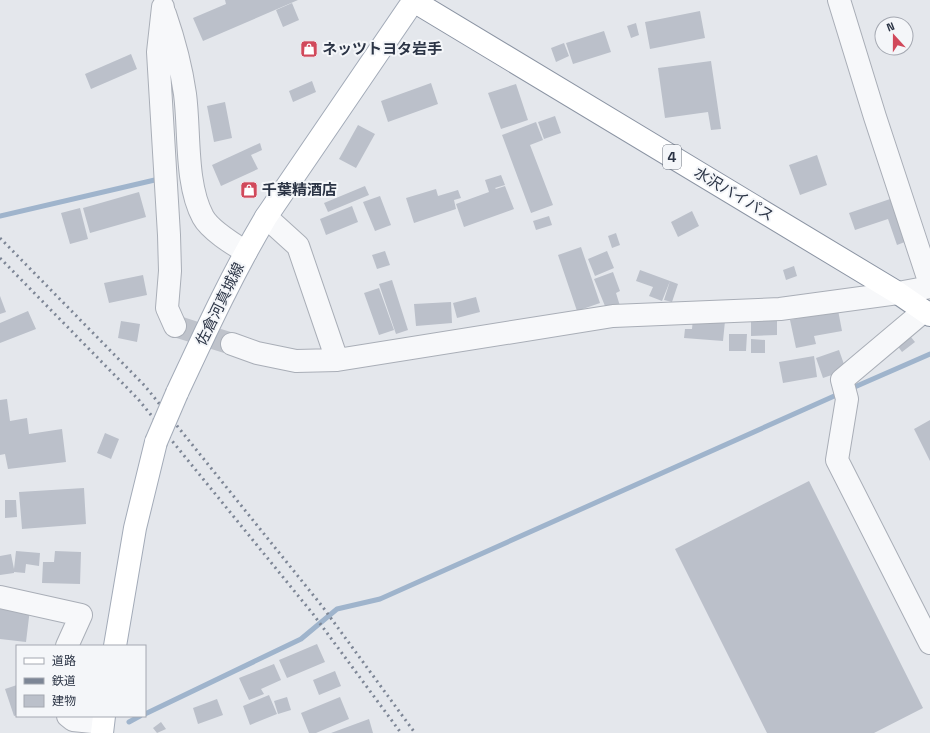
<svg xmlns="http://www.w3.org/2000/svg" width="930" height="733" font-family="'Space Grotesk','Noto Sans JP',sans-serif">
	<rect width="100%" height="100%" fill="#e4e7ec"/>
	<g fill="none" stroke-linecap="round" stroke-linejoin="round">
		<path stroke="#9fb4cc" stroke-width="5" d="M 0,216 L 159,179
			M 850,389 L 930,354
			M 145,714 L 301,639 L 337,609 L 380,599 L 841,393
			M 129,722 L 140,716"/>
	</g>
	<path fill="#bbc0ca" d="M 225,0 L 298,0 L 203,41 L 193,18 L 226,4 Z
		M 292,3 L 299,20 L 283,27 L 276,10 Z
		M 700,11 L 705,38 L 650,49 L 645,22 Z
		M 636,23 L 639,35 L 631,38 L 627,26 Z
		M 604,31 L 611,52 L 573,64 L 566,43 Z
		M 564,43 L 569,56 L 556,62 L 551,48 Z
		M 131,54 L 137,69 L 91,89 L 85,74 Z
		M 711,61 L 721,129 L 711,130 L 708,112 L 665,118 L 658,68 Z
		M 312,81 L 316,92 L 293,102 L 289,91 Z
		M 431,83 L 438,104 L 388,122 L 381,101 Z
		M 516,84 L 528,120 L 501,129 L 488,93 Z
		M 225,102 L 232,138 L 214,142 L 207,106 Z
		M 555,116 L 561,133 L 544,139 L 538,122 Z
		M 536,122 L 543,140 L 530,145 L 553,205 L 531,213 L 502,135 Z
		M 358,125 L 375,134 L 356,168 L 339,159 Z
		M 260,143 L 262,150 L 251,155 L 258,169 L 221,186 L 212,165 Z
		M 817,155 L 827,185 L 800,195 L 789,165 Z
		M 501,175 L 505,185 L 495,188 L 496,189 L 505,186 L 514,209 L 464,227 L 456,204 L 489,192 L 485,180 Z
		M 365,186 L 369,195 L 328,212 L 324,203 Z
		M 436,189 L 438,196 L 458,190 L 461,198 L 454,200 L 456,209 L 414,223 L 406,198 Z
		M 139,192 L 146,217 L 90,233 L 83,208 Z
		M 380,196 L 391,225 L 375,231 L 363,202 Z
		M 896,197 L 910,240 L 897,245 L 888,219 L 855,230 L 849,213 Z
		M 352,206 L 358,222 L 326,235 L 320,219 Z
		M 80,208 L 88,239 L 70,244 L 61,213 Z
		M 692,211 L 699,226 L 678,237 L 671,222 Z
		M 549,216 L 552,225 L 536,230 L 533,221 Z
		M 616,233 L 620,245 L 612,248 L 608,236 Z
		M 581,247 L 600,303 L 577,311 L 558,255 Z
		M 385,251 L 390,265 L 377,269 L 372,255 Z
		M 607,251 L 614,268 L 595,276 L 588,259 Z
		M 794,266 L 797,276 L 786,280 L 783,270 Z
		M 640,270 L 670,281 L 662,301 L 649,296 L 653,287 L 636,281 Z
		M 613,272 L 620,291 L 616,293 L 620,306 L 607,311 L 594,279 Z
		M 143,275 L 147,295 L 109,303 L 104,283 Z
		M 392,280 L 408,330 L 396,334 L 379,284 Z
		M 670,281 L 678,284 L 672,302 L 664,300 Z
		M 379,288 L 394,330 L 379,335 L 364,293 Z
		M 0,296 L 6,312 L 0,314 Z
		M 476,297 L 480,312 L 457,318 L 453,303 Z
		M 451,302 L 452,323 L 416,326 L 414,304 Z
		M 838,310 L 842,331 L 814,336 L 816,344 L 796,348 L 790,320 Z
		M 28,311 L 36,329 L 0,343 L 0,323 Z
		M 777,317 L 777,335 L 751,336 L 751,318 Z
		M 693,318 L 725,321 L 723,341 L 684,338 L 685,329 L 692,329 Z
		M 121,321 L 140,324 L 137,342 L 118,338 Z
		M 906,331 L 915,342 L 902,352 L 894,341 Z
		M 729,334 L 747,334 L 746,351 L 729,351 Z
		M 751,339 L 765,340 L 765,353 L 751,353 Z
		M 839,350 L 846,370 L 823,378 L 816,358 Z
		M 814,356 L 817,377 L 783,383 L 779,362 Z
		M 7,399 L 10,421 L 27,418 L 29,434 L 62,429 L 66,462 L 8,469 L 5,454 L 0,455 L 0,400 Z
		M 930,420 L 930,461 L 914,429 Z
		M 105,433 L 119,439 L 111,459 L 97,453 Z
		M 809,481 L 923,708 L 874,733 L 767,733 L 675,549 Z
		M 84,488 L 86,524 L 22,529 L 19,492 Z
		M 5,500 L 16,500 L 17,517 L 5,518 Z
		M 16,551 L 40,553 L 39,566 L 26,564 L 25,573 L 14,572 L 14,573 L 0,575 L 0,556 L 11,554 L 14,569 Z
		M 55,551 L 81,552 L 80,584 L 42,583 L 43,562 L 54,562 Z
		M 0,605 L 30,609 L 26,642 L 0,639 Z
		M 317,644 L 325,662 L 287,678 L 279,660 Z
		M 274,664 L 281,680 L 261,689 L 264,694 L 249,700 L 239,678 Z
		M 335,671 L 341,686 L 319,695 L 313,680 Z
		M 17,685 L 17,715 L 14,716 L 5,689 Z
		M 269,695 L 277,714 L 250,725 L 243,706 Z
		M 287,697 L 291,710 L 278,714 L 274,701 Z
		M 340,697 L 349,719 L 316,733 L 309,733 L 301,713 Z
		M 217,699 L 223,715 L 198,724 L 193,708 Z
		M 369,719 L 373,733 L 331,733 Z
		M 161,722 L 166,729 L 157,733 L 153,728 Z"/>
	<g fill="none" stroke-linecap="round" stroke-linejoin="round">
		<path stroke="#bfc3cb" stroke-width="22" stroke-dasharray="22 11" stroke-linecap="butt" d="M 175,326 L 232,344"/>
		<defs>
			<path id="minor" d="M 839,0 L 875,117 L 930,284
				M 163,7 L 158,52 L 169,235 L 170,271 L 167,308 L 175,326
				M 165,14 C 174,40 181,66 185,94 C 190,131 185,184 203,217 C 210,230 233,244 246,252
				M 266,217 L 298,246 L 337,360 L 613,316 L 780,309 L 898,293 L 930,287
				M 924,311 L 842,380 L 847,399 L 837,460 L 930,643
				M 232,344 L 257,353 L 296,361 L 337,360
				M 0,597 L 81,615 L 67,646
				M 68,716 L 73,720 L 102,723"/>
			<path id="major" d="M 177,393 C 205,333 232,274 266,217 L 414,0
				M 115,646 L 135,528 L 156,442
				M 102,733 L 104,716"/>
			<path id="highway" d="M 412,0 L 898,293 L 930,315"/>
		</defs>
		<use href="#minor" stroke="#a9aeb7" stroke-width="24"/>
		<use href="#major" stroke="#a3abb8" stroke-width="24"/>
		<use href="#highway" stroke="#8b94a3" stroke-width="24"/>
		<use href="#minor" stroke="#f7f8fa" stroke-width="22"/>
		<use href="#major" stroke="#fff" stroke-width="22"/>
		<use href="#highway" stroke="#fff" stroke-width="22"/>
		<path stroke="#7d8696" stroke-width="3" stroke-dasharray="2 4" stroke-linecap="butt" d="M 0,238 L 145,386 L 322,606 L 415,733
			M 0,258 L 138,399 L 313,614 L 401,733"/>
		<defs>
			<path id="major-bridge" d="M 156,442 L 177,393"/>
		</defs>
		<use href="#major-bridge" stroke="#a3abb8" stroke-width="24" stroke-linecap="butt"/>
		<use href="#major-bridge" stroke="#fff" stroke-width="22"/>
	</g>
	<defs>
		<symbol id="shop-square" viewBox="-11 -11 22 22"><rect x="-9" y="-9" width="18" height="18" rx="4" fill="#d1495b" stroke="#f4f6f9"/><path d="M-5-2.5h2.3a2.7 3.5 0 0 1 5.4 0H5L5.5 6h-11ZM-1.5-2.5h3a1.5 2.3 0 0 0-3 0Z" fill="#fff"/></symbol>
	</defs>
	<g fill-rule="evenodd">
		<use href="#shop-square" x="299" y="39" width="20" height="20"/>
		<use href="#shop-square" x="239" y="180" width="20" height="20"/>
	</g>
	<g text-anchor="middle" stroke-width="4" stroke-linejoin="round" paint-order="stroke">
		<rect fill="#f4f6f9" stroke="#676e7b" stroke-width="1" x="663" y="145" width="18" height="24" rx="3"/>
		<g font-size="14" font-weight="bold" fill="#2b3445">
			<text x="672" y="162">4</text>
		</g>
		<g font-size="15" font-weight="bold" fill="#2b3445" stroke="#f4f6f9" text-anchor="start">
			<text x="322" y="54">ネッツトヨタ岩手</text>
			<text x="262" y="195">千葉精酒店</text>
		</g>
		<g font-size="15" fill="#2b3445" stroke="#f4f6f9">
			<text transform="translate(734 194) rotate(31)" y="5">水沢バイパス</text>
			<text transform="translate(220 304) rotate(-64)" y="5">佐倉河真城線</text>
		</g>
	</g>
	<rect x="16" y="645" width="130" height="72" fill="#f4f6f9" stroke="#a4a8b1"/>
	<rect x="24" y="658" width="20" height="6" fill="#ffffff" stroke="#a4a8b1"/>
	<text x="52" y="665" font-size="12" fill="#2b3445">道路</text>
	<rect x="24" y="678" width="20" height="6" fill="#7d8696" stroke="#a4a8b1"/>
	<text x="52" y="685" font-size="12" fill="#2b3445">鉄道</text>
	<rect x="24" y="695" width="20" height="12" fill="#bbc0ca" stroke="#a4a8b1"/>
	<text x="52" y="705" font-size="12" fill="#2b3445">建物</text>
	<g transform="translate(894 36) rotate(339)"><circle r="19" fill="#f4f6f9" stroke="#a4a8b1"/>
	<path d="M0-3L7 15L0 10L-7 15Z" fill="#d1495b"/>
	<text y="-6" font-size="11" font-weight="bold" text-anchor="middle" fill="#2b3445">N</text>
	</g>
</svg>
